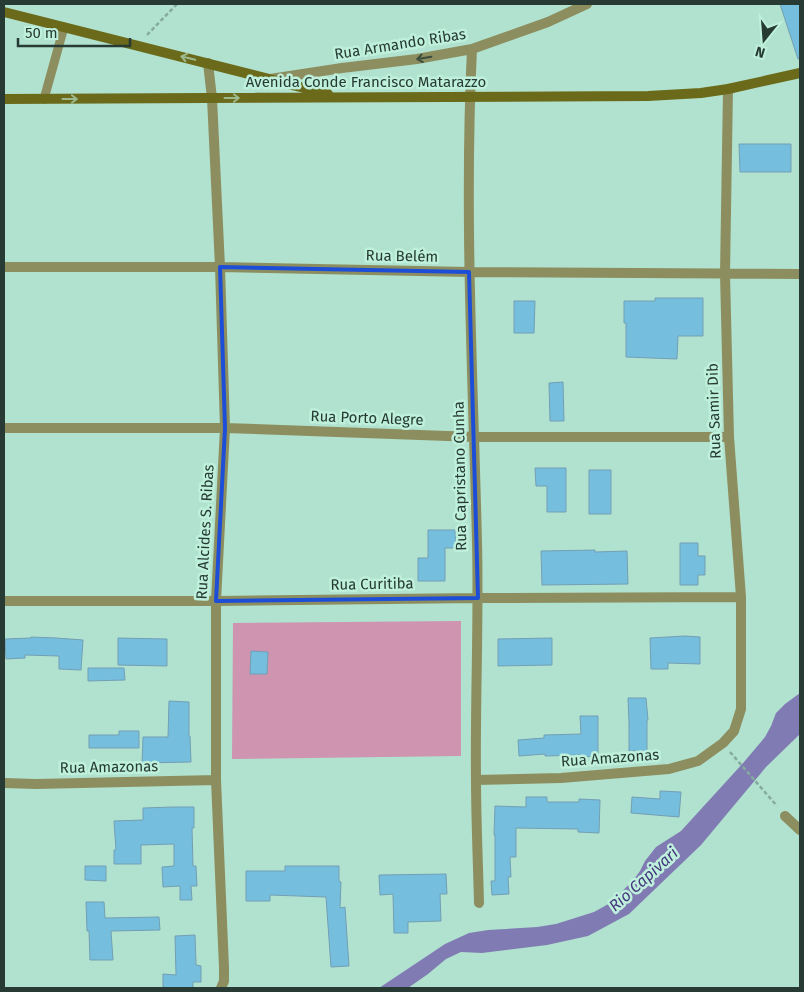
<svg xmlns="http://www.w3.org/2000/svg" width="804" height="992" font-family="'Fira Sans',sans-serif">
	<rect width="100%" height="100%" fill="#b1e2cf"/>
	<path fill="#ce94b0" d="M 461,621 L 461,756 L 232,759 L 233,623 Z"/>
	<path fill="#817bb3" d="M 800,693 L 800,734 L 766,767 L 701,845 L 629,914 L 588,936 L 547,945 L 482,953 L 461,952 L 446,959 L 428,974 L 408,988 L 379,988 L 445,944 L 469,933 L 488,930 L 537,927 L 556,924 L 594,912 L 612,902 L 635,878 L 640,871 L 645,861 L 656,847 L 681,831 L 744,762 L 765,737 L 771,726 L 776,713 L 785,704 Z"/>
	<path fill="#76bede" stroke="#729fb4" d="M 780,4 L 800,4 L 800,59 L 798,59 Z
		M 739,144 L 791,144 L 791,172 L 740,172 Z
		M 655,298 L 703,298 L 703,336 L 678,336 L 677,359 L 626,357 L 626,323 L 624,323 L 624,301 L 655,301 Z
		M 514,301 L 535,301 L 534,333 L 514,333 Z
		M 563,382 L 564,421 L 550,421 L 549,383 Z
		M 535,468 L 566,468 L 566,512 L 547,512 L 547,486 L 536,486 Z
		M 589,470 L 611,470 L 611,514 L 589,514 Z
		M 428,530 L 455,530 L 456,548 L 445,548 L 445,581 L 418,581 L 418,558 L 428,558 Z
		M 680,543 L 698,543 L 698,556 L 705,556 L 705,575 L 698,575 L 698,585 L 680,585 Z
		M 595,550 L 595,552 L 627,551 L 628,584 L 542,585 L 541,551 Z
		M 685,636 L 700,637 L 700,664 L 668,663 L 668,669 L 651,669 L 650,638 Z
		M 31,637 L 56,638 L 83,640 L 81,670 L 59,669 L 59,656 L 25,655 L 25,658 L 6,659 L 5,639 L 31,638 Z
		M 118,638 L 167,639 L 167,666 L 118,665 Z
		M 552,638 L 552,665 L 498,666 L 498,639 Z
		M 251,651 L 268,652 L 267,674 L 250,674 Z
		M 88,668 L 124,668 L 125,680 L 88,681 Z
		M 628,698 L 646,698 L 648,720 L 647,720 L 647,751 L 629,751 L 629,723 Z
		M 169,701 L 189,702 L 189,736 L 190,736 L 191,762 L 142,763 L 143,737 L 168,737 Z
		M 580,716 L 598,716 L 598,756 L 581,757 L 581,755 L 545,756 L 545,754 L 519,756 L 518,740 L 544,738 L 544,735 L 581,734 Z
		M 119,731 L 139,731 L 139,748 L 89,748 L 89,735 L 119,735 Z
		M 660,791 L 681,792 L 679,817 L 631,813 L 632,797 L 660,799 Z
		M 526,797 L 547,797 L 547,802 L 579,802 L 579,799 L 600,800 L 599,833 L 578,832 L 578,829 L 516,828 L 516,857 L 510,857 L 511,877 L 508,877 L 509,894 L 492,895 L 491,881 L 495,881 L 495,835 L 494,835 L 495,806 L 526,807 Z
		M 173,807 L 194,807 L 194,828 L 192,828 L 193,866 L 196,866 L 197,886 L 191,886 L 192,900 L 180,900 L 180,886 L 163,887 L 162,867 L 174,866 L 174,844 L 141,845 L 141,864 L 114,864 L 114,850 L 116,850 L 114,821 L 143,820 L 143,808 Z
		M 85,866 L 106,866 L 106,881 L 85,880 Z
		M 285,866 L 339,866 L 339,881 L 341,882 L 340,908 L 345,907 L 349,966 L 331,967 L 326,897 L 270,895 L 270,901 L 246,901 L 246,871 L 285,871 Z
		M 446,874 L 447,894 L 440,894 L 441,921 L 408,922 L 408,933 L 394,933 L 393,894 L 380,895 L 379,875 Z
		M 86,902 L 104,902 L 105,918 L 159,917 L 160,930 L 111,931 L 113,960 L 90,960 L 89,931 L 87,931 Z
		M 195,935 L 196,965 L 201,966 L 201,982 L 193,982 L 193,988 L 163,988 L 163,974 L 176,975 L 175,936 Z"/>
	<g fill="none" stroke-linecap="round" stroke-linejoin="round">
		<path stroke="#84ab9c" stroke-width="2.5" stroke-dasharray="4 2.5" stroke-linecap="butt" d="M 147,35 L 177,4
			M 730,752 L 777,806"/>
		<path stroke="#8d8e5f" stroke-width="9" d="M 44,99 L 64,27"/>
		<path stroke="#8d8e5f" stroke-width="10" d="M 472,49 C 464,213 473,378 477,542 C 479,621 475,700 476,778 C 476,820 478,861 479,903
			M 208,63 L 212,98 L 220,267 L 225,428 L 216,601 L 216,780 L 224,968 L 224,981 L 221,988
			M 270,79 L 342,68 L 417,59 L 472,49 L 548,22 L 587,4
			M 4,267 L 220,267 L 469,272 L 800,274
			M 4,428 L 225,428 L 475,437 L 729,437
			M 4,601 L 216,601 L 478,598 L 741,597
			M 476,780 L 561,778 L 669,769 L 698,761 L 723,743 L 734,731 L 741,709 L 741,597 L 729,437 L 725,274 L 728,89
			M 4,783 L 36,784 L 216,780
			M 785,816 L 800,830"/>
		<path stroke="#6b6a1a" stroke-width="10" d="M 4,12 L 328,94
			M 4,99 L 648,96 L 701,93 L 728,89 L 800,73"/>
	</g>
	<defs><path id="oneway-shaft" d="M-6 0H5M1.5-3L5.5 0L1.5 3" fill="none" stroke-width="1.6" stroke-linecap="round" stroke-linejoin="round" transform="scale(1.25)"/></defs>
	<g stroke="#9dba8e">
		<use href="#oneway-shaft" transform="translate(188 58) rotate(-166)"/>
		<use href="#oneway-shaft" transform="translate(232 98)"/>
		<use href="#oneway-shaft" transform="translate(70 99)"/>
	</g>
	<use stroke="#3b4c3d" href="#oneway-shaft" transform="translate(424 58) rotate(170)"/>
	<path fill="none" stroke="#1d4ed8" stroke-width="4" stroke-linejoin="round" d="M 220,267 L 469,272 L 478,598 L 216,601 L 225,428 Z"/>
	<g text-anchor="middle" stroke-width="5" stroke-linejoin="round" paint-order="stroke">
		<g font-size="15" fill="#273b34" stroke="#bef0dc">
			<text transform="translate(400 44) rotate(-9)" y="5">Rua Armando Ribas</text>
			<text x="366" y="87">Avenida Conde Francisco Matarazzo</text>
			<text transform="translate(402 256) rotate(1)" y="5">Rua Belém</text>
			<text transform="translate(714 411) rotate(-92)" y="5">Rua Samir Dib</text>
			<text transform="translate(367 418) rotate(2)" y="5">Rua Porto Alegre</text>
			<text transform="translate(460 476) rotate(-91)" y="5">Rua Capristano Cunha</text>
			<text transform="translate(205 532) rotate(-87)" y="5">Rua Alcides S. Ribas</text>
			<text transform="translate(372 584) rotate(-1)" y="5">Rua Curitiba</text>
			<text transform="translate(610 758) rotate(-4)" y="5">Rua Amazonas</text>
			<text transform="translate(109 767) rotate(-1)" y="5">Rua Amazonas</text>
		</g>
		<g font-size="16" font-style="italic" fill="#43367d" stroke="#bef0dc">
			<text transform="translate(643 879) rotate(-42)" y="6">Rio Capivari</text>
		</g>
	</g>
	<rect width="804" height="992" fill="none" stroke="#273b34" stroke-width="10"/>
	<g transform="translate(764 40) rotate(197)" stroke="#bef0dc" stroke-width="4" paint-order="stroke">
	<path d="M0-4L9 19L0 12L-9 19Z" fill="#273b34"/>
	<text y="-8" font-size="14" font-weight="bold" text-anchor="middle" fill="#273b34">N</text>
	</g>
	<path d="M18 38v8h112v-8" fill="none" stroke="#273b34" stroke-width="2.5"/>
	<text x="25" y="38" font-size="15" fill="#273b34" stroke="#bef0dc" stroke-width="4" paint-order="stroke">50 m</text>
</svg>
